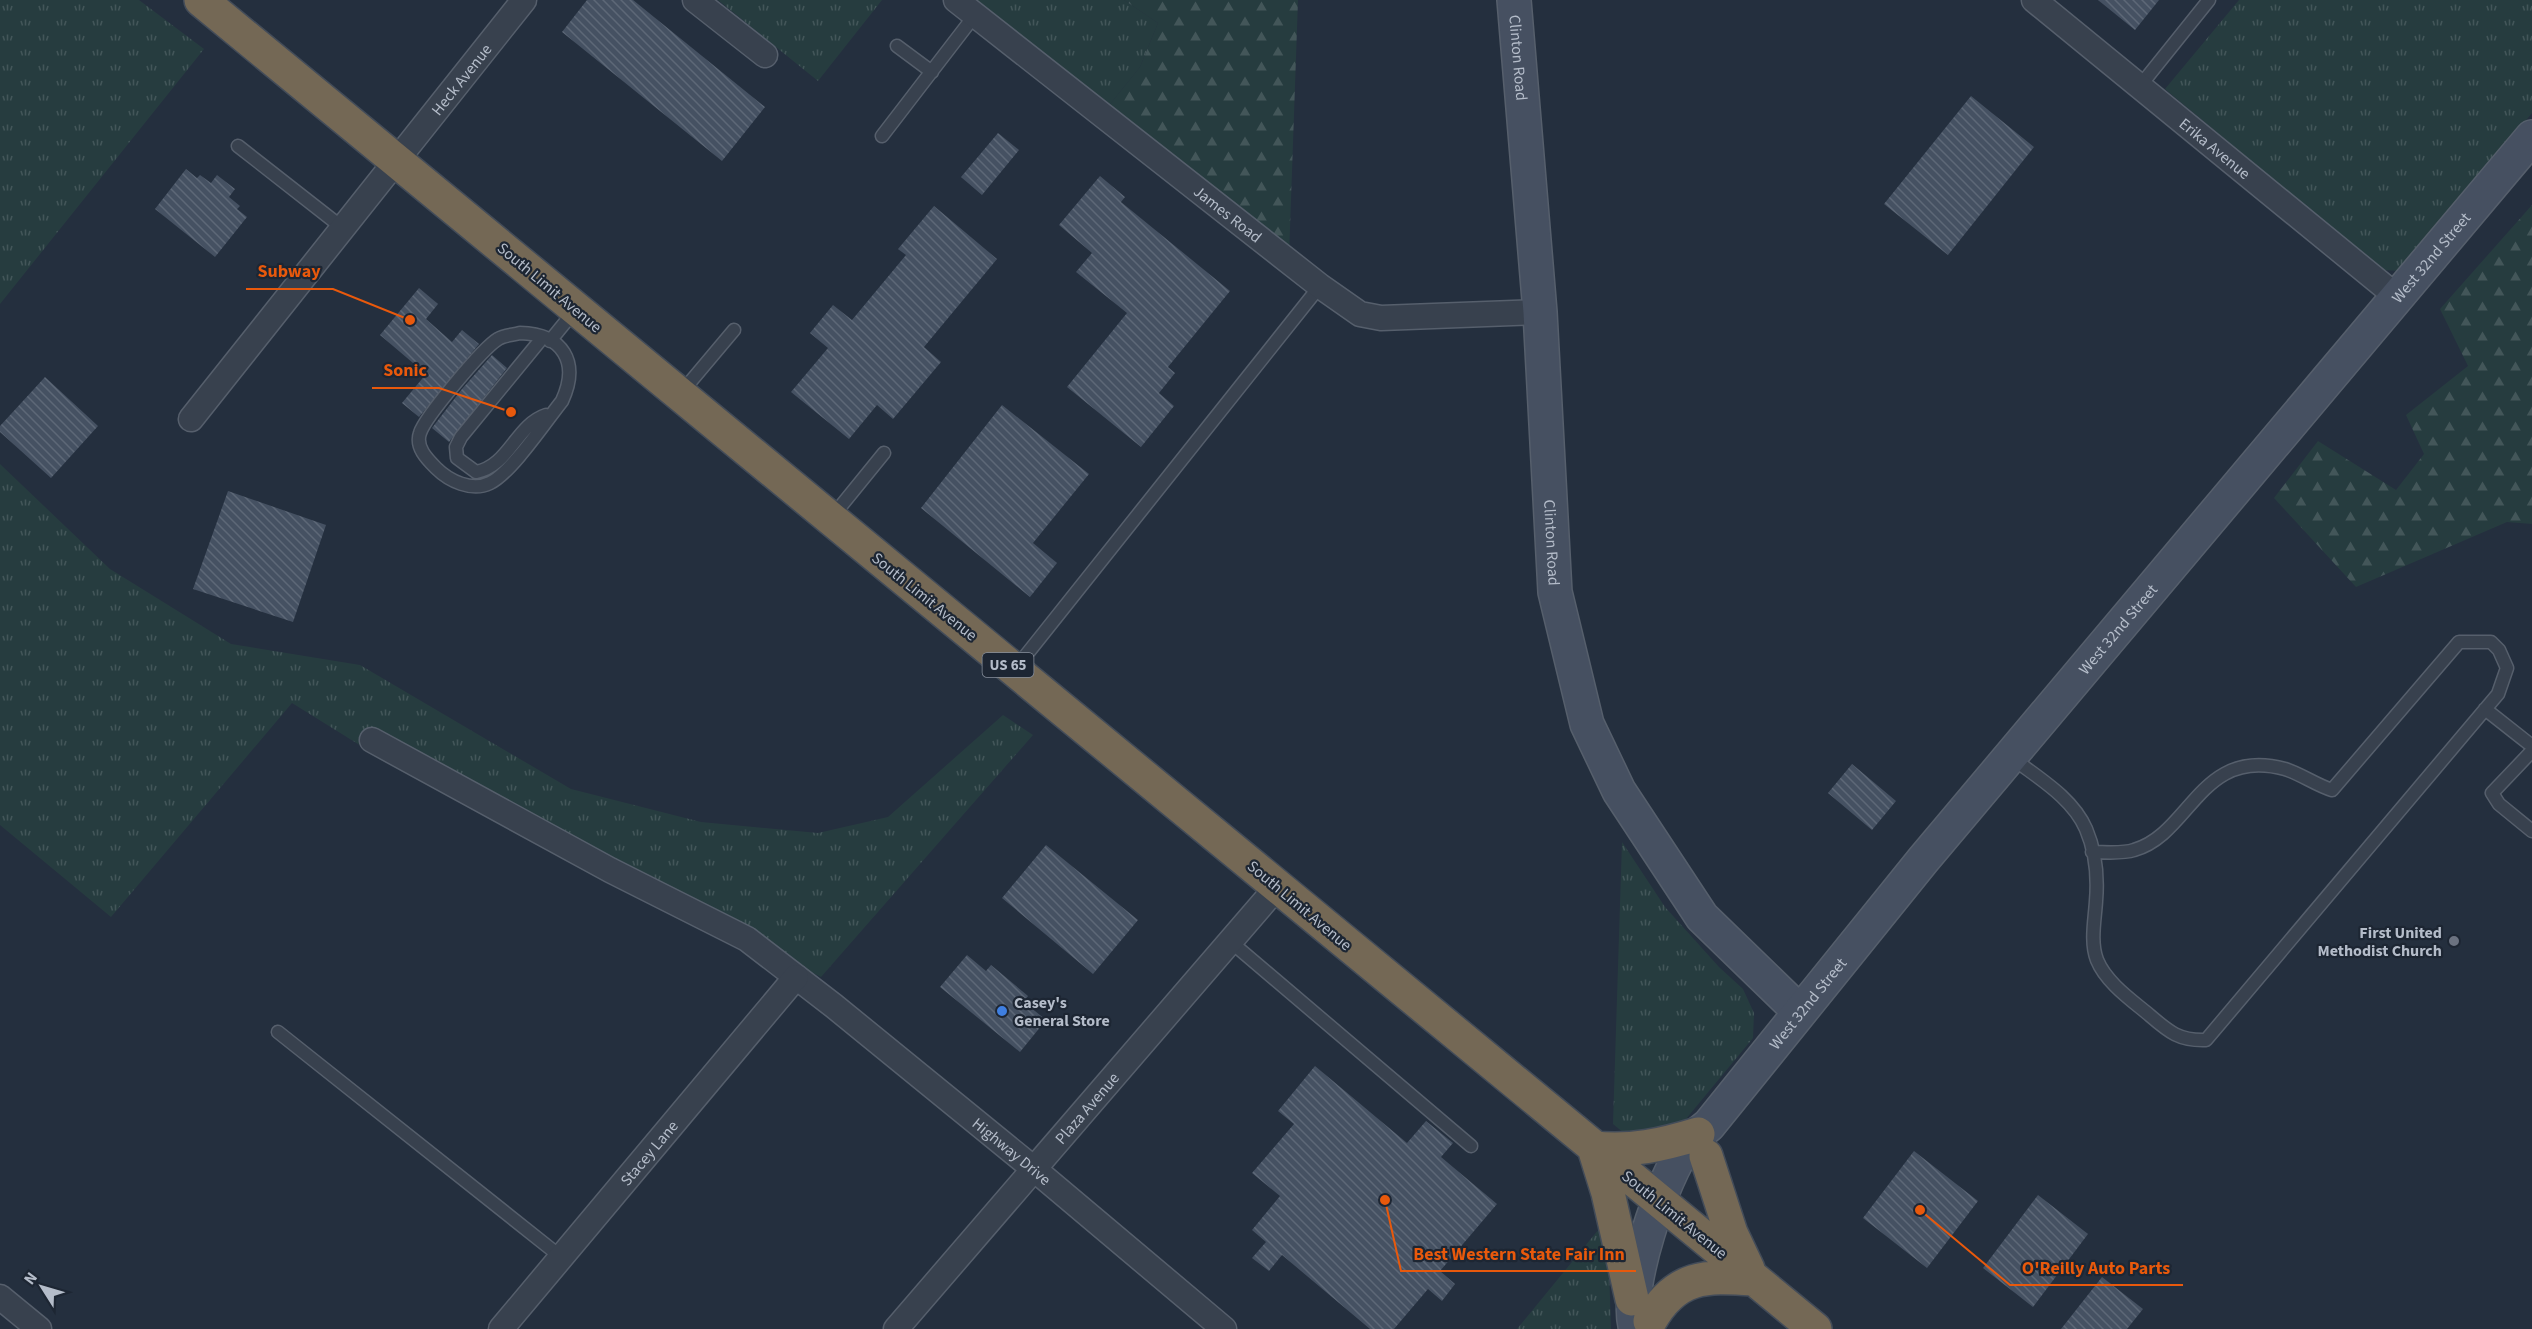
<svg xmlns="http://www.w3.org/2000/svg" width="2532" height="1329" font-family="'Source Sans 3',sans-serif">
	<defs>
		<pattern id="grass-tufts" width="24" height="20" patternUnits="userSpaceOnUse" patternTransform="scale(1.5)"><rect width="24" height="20" fill="#263c3f"/><path d="M3 7l-1-3M5 7V3M7 7l1-3M15 17l-1-3M17 17v-4M19 17l1-3" fill="none" stroke="#435659"/></pattern>
		<pattern id="forest-firs" width="22" height="20" patternUnits="userSpaceOnUse" patternTransform="scale(1.5)"><rect width="22" height="20" fill="#263c3f"/><path d="M5 1l3.5 6h-7zM16 11l3.5 6h-7z" fill="#435659"/></pattern>
		<pattern id="building-back-hatch" width="6" height="6" patternUnits="userSpaceOnUse" patternTransform="scale(1.5)"><rect width="6" height="6" fill="#455162"/><path d="M-1 5l2 2M0 0l6 6M5-1l2 2" fill="none" stroke="#5d6877"/></pattern>
	</defs>
	<rect width="100%" height="100%" fill="#242f3e"/>
	<path fill="url(#grass-tufts)" d="M 0,0 L 139,0 L 204,49 L 0,304 Z
		M 718,0 L 882,0 L 818,81 Z
		M 973,0 L 1124,0 L 1158,23 L 1140,67 L 1107,108 Z
		M 2239,0 L 2532,0 L 2532,113 L 2401,271 L 2382,270 L 2165,89 Z
		M 0,464 L 110,569 L 231,644 L 360,665 L 571,789 L 701,822 L 818,833 L 888,817 L 1003,715 L 1033,735 L 821,977 L 366,749 L 292,703 L 111,917 L 0,825 Z
		M 1622,842 L 1665,907 L 1719,967 L 1743,989 L 1754,1013 L 1753,1038 L 1681,1125 L 1630,1138 L 1613,1124 Z
		M 1599,1229 L 1609,1268 L 1611,1329 L 1517,1329 Z"/>
	<path fill="url(#forest-firs)" d="M 1124,0 L 1298,0 L 1289,257 L 1107,108 L 1140,67 L 1158,23 Z
		M 2532,205 L 2532,524 L 2507,522 L 2356,587 L 2274,498 L 2318,441 L 2396,490 L 2424,454 L 2406,415 L 2468,366 L 2440,309 Z"/>
	<path fill="url(#building-back-hatch)" d="M 587,0 L 633,0 L 765,107 L 722,161 L 562,32 Z
		M 2098,0 L 2159,0 L 2135,30 Z
		M 1971,96 L 2034,147 L 1948,255 L 1884,204 Z
		M 998,133 L 1019,150 L 982,195 L 961,177 Z
		M 186,169 L 197,178 L 200,175 L 211,183 L 217,175 L 235,189 L 229,197 L 240,206 L 237,209 L 247,217 L 215,257 L 155,209 Z
		M 1100,176 L 1125,197 L 1121,202 L 1230,291 L 1168,367 L 1175,373 L 1159,393 L 1174,406 L 1141,447 L 1067,387 L 1127,313 L 1076,272 L 1092,253 L 1059,225 Z
		M 934,206 L 997,259 L 924,347 L 941,362 L 893,419 L 877,405 L 849,439 L 791,392 L 828,348 L 810,333 L 833,305 L 852,320 L 906,255 L 898,249 Z
		M 419,288 L 438,304 L 426,319 L 452,342 L 462,330 L 479,344 L 419,417 L 402,403 L 426,374 L 380,335 Z
		M 492,355 L 507,368 L 449,442 L 432,428 L 462,389 Z
		M 45,377 L 98,426 L 51,478 L 0,432 L 0,426 Z
		M 1002,405 L 1089,474 L 1033,543 L 1057,563 L 1030,597 L 921,508 Z
		M 228,491 L 326,525 L 293,622 L 193,589 Z
		M 1852,764 L 1896,801 L 1872,830 L 1828,793 Z
		M 1046,845 L 1138,920 L 1093,974 L 1002,898 Z
		M 967,955 L 986,971 L 991,965 L 1028,996 L 1024,1002 L 1046,1020 L 1020,1052 L 940,987 Z
		M 1315,1066 L 1407,1143 L 1426,1121 L 1453,1143 L 1441,1157 L 1497,1204 L 1440,1271 L 1455,1284 L 1442,1301 L 1428,1289 L 1394,1329 L 1370,1329 L 1282,1255 L 1269,1271 L 1252,1258 L 1266,1242 L 1252,1230 L 1280,1196 L 1252,1173 L 1294,1124 L 1278,1111 Z
		M 1914,1151 L 1978,1201 L 1927,1268 L 1863,1218 Z
		M 2038,1195 L 2088,1234 L 2033,1307 L 1983,1268 Z
		M 2102,1277 L 2143,1309 L 2127,1329 L 2061,1329 Z"/>
	<g fill="none" stroke-linecap="round" stroke-linejoin="round">
		<defs>
			<path id="lane" d="M 897,46 L 932,72
				M 2140,86 L 2209,0
				M 882,136 L 975,15
				M 238,146 L 344,229
				M 520,333 C 563,334 580,362 562,401 C 546,421 511,473 490,483 C 472,492 449,481 436,468 C 427,459 415,447 420,433 C 425,417 483,348 498,339 C 504,335 513,335 520,333 Z
				M 543,337 L 461,437 L 456,447 L 457,458 L 476,472 C 509,466 516,425 546,415
				M 550,341 L 576,309
				M 681,393 L 734,330
				M 832,517 L 884,453
				M 1015,669 L 1320,286
				M 2485,709 L 2532,746
				M 2532,751 L 2492,793 L 2499,804 L 2532,831
				M 2011,757 C 2038,778 2072,797 2086,829 C 2095,850 2098,877 2096,901 C 2095,919 2090,942 2097,960 C 2106,982 2130,999 2147,1013 C 2168,1031 2178,1041 2206,1040 L 2498,694 L 2507,668 L 2499,650 L 2491,642 L 2459,642 L 2332,790 C 2316,785 2301,774 2285,769 C 2200,746 2191,834 2134,850 C 2122,854 2105,852 2092,852
				M 1231,942 L 1471,1146
				M 278,1032 L 561,1257"/>
			<g id="street">
				<path d="M 695,0 L 765,55"/>
				<path id="s1" d="M 956,0 L 1320,286 L 1360,314 L 1381,318 L 1540,312"/>
				<path id="s2" d="M 2034,0 L 2396,296"/>
				<path id="s3" d="M 191,419 L 524,0"/>
				<path id="s4" d="M 372,740 L 610,870 L 747,939 L 834,1006 L 1034,1169 L 1224,1329"/>
				<path d="M 0,1297 L 39,1329"/>
				<path id="s5" d="M 501,1329 L 796,977"/>
				<path id="s6" d="M 896,1329 L 1277,887"/>
			</g>
			<g id="secondary">
				<path id="s7" d="M 1514,0 L 1540,312 L 1555,592 L 1587,724 L 1619,791 L 1702,917 L 1799,1011"/>
				<path id="s8" d="M 1636,1329 C 1623,1292 1663,1175 1688,1143 C 1693,1137 1702,1131 1709,1125 L 1923,860 L 2532,137"/>
			</g>
			<path id="highway" d="M 201,0 L 1815,1329
				M 1706,1156 L 1731,1233 L 1748,1269
				M 1632,1299 L 1608,1193 L 1594,1148 C 1631,1152 1662,1145 1698,1134
				M 1650,1321 C 1676,1275 1705,1276 1753,1279"/>
		</defs>
		<use href="#lane" stroke="#565f6c" stroke-width="15"/>
		<use href="#street" stroke="#565f6c" stroke-width="27"/>
		<use href="#secondary" stroke="#565f6c" stroke-width="36"/>
		<use href="#highway" stroke="#434c59" stroke-width="36"/>
		<use href="#lane" stroke="#38414e" stroke-width="12"/>
		<use href="#street" stroke="#38414e" stroke-width="24"/>
		<use href="#secondary" stroke="#465061" stroke-width="33"/>
		<use href="#highway" stroke="#746855" stroke-width="33"/>
	</g>
	<circle fill="#6b7280" stroke="#1d2633" stroke-width="2" cx="2454" cy="941" r="6"/>
	<circle fill="#3f7fe0" stroke="#1d2633" stroke-width="2" cx="1002" cy="1011" r="6"/>
	<g text-anchor="middle" stroke-width="4.5" stroke-linejoin="round" paint-order="stroke">
		<rect fill="#1d2633" stroke="#878f9c" stroke-width="1.5" x="982.5" y="653" width="51" height="24" rx="4.5"/>
		<g font-size="15" font-weight="bold" fill="#b4bcc9">
			<text x="1008" y="670">US 65</text>
		</g>
		<g font-size="16" fill="#b4bcc9" stroke="#1d2633">
			<text dy="6" stroke="none"><textPath href="#s7" startOffset="58">Clinton Road</textPath></text>
			<text dy="6" stroke="none"><textPath href="#s3" startOffset="434">Heck Avenue</textPath></text>
			<text dy="6" stroke="none"><textPath href="#s2" startOffset="234">Erika Avenue</textPath></text>
			<text dy="6" stroke="none"><textPath href="#s1" startOffset="346">James Road</textPath></text>
			<text dy="6" stroke="none"><textPath href="#s8" startOffset="1353">West 32nd Street</textPath></text>
			<text transform="translate(550 287) rotate(40)" y="6">South Limit Avenue</text>
			<text dy="6" stroke="none"><textPath href="#s7" startOffset="544">Clinton Road</textPath></text>
			<text transform="translate(925 596) rotate(39)" y="6">South Limit Avenue</text>
			<text dy="6" stroke="none"><textPath href="#s8" startOffset="867">West 32nd Street</textPath></text>
			<text transform="translate(1300 905) rotate(40)" y="6">South Limit Avenue</text>
			<text dy="6" stroke="none"><textPath href="#s8" startOffset="381">West 32nd Street</textPath></text>
			<text dy="6" stroke="none"><textPath href="#s6" startOffset="292">Plaza Avenue</textPath></text>
			<text dy="6" stroke="none"><textPath href="#s4" startOffset="764">Highway Drive</textPath></text>
			<text dy="6" stroke="none"><textPath href="#s5" startOffset="230">Stacey Lane</textPath></text>
			<text transform="translate(1675 1214) rotate(39)" y="6">South Limit Avenue</text>
		</g>
		<g font-size="16" font-weight="bold" fill="#b4bcc9" stroke="#1d2633" text-anchor="end">
			<text x="2442" y="938">First United<tspan x="2442" dy="18">Methodist Church</tspan></text>
			<text x="1014" y="1008" text-anchor="start">Casey's<tspan x="1014" dy="18">General Store</tspan></text>
		</g>
	</g>
	<path fill="none" stroke="#e8590c" stroke-width="2" d="M410 320L333 289H246M511 412L439 388H372M1385 1200L1401 1271H1636M1920 1210L2010 1285H2183"/>
	<g fill="#e8590c" stroke="#1d2633" stroke-width="2">
		<circle cx="410" cy="320" r="6"/>
		<circle cx="511" cy="412" r="6"/>
		<circle cx="1385" cy="1200" r="6"/>
		<circle cx="1920" cy="1210" r="6"/>
	</g>
	<g font-size="18" text-anchor="middle" font-weight="bold" fill="#e8590c" stroke="#1d2633" stroke-width="4.5" stroke-linejoin="round" paint-order="stroke">
		<text x="289" y="277">Subway</text>
		<text x="405" y="376">Sonic</text>
		<text x="1519" y="1260">Best Western State Fair Inn</text>
		<text x="2096" y="1274">O'Reilly Auto Parts</text>
	</g>
	<g transform="translate(42 1287) rotate(307)" stroke="#1d2633" stroke-width="4.5" paint-order="stroke">
	<path d="M0-4.5L10 22L0 15L-10 22Z" fill="#b4bcc9"/>
	<text y="-9" font-size="16" font-weight="bold" text-anchor="middle" fill="#b4bcc9">N</text>
	</g>
</svg>
